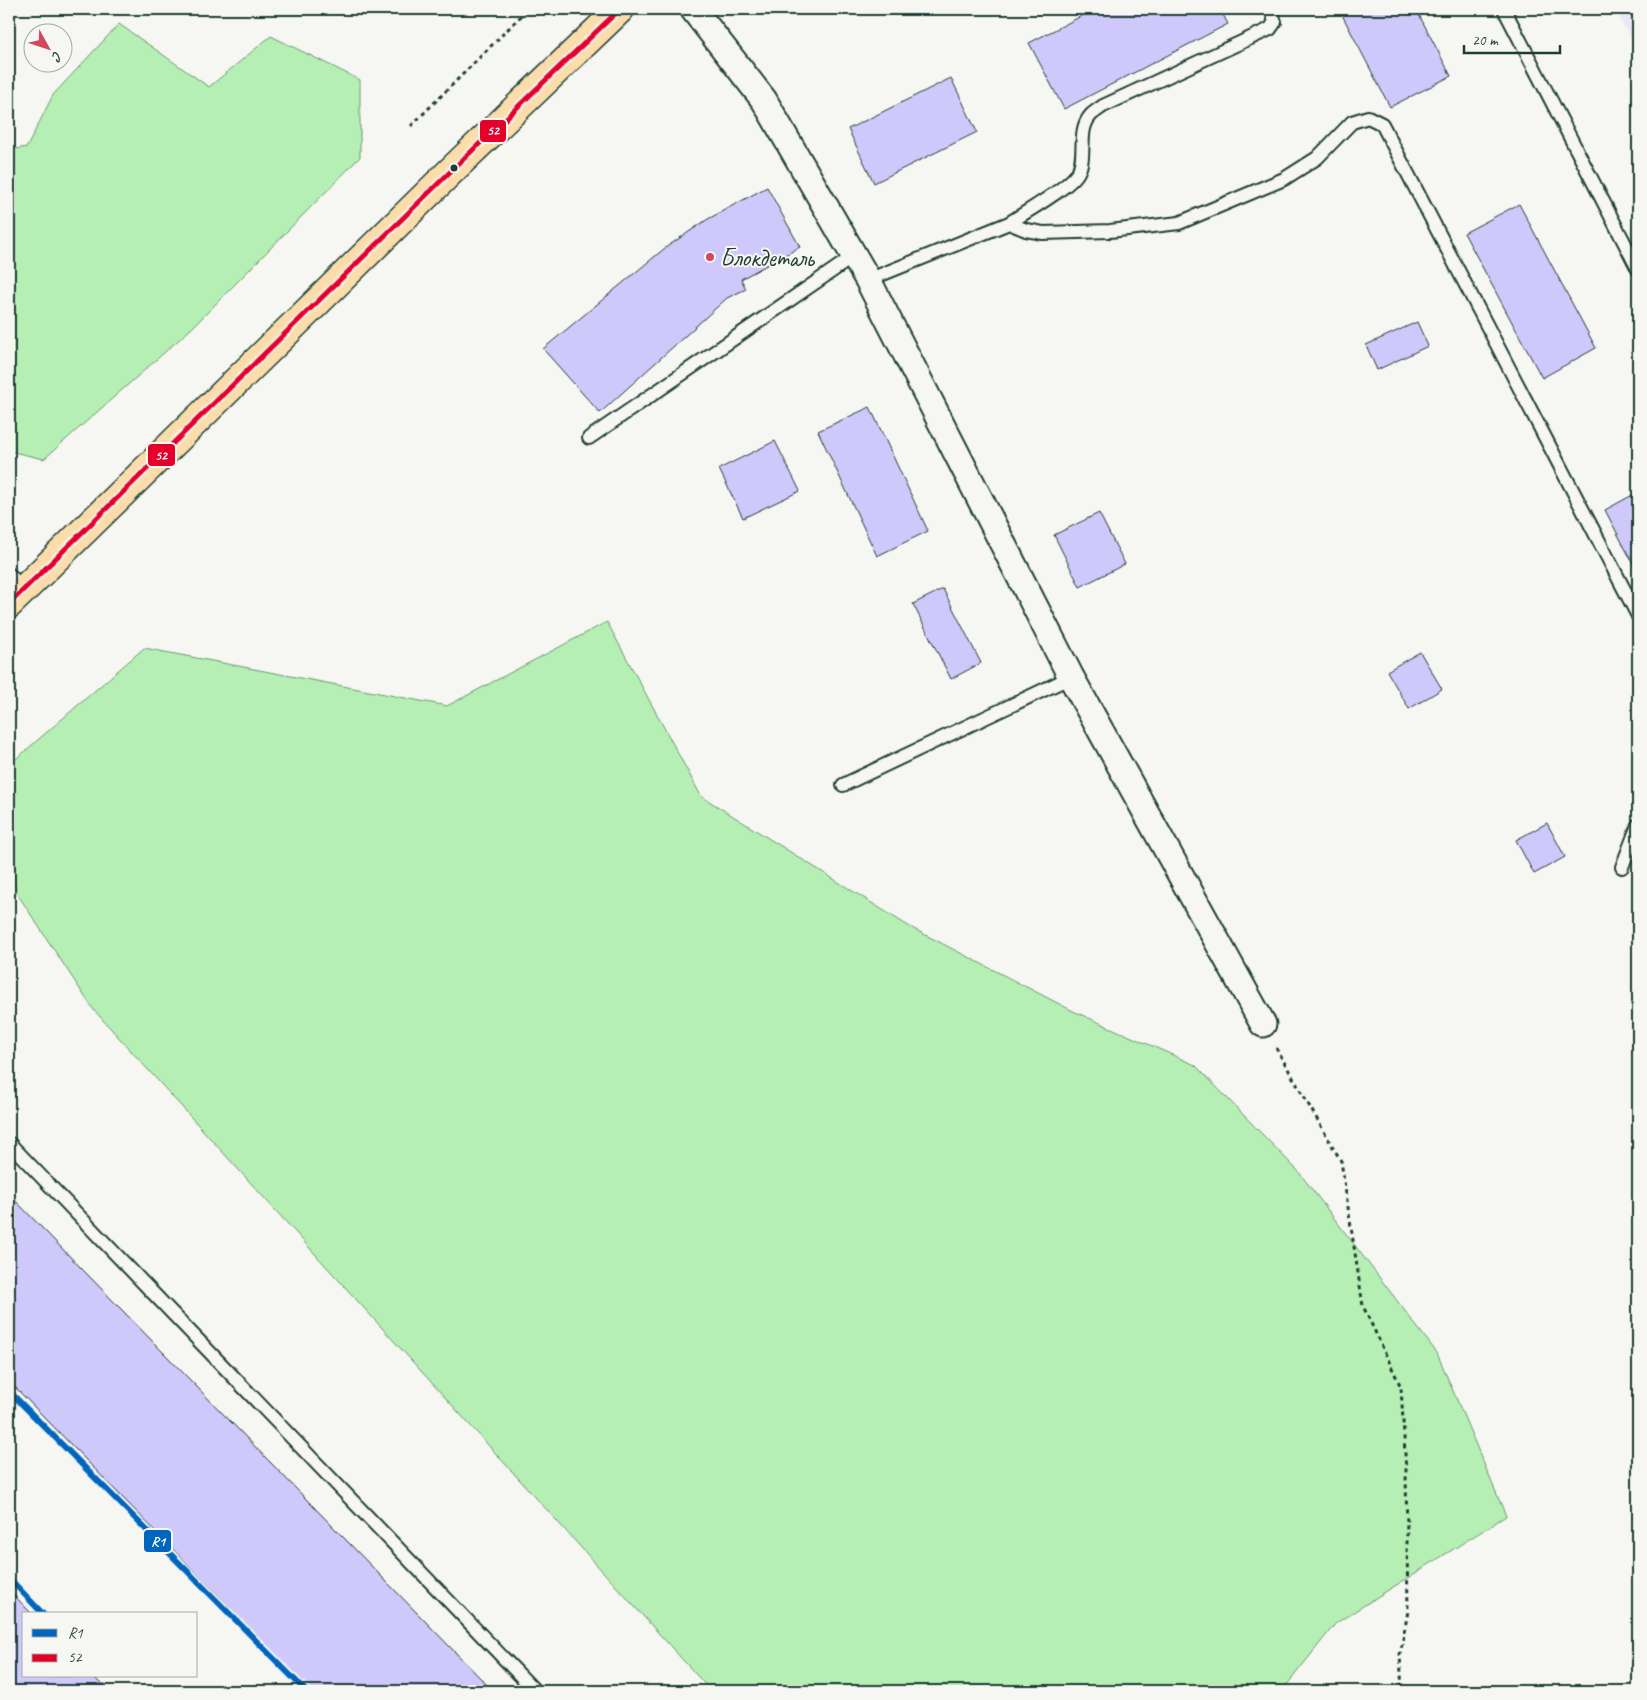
<svg xmlns="http://www.w3.org/2000/svg" width="1647" height="1700" font-family="Caveat,sans-serif">
	<rect width="100%" height="100%" fill="#f6f6f2"/>
	<filter id="ink" filterUnits="userSpaceOnUse"><feTurbulence type="fractalNoise" baseFrequency=".02" numOctaves="2"/><feDisplacementMap in="SourceGraphic" scale="10" xChannelSelector="R" yChannelSelector="G"/><feConvolveMatrix kernelMatrix="1 2 1 2 8 2 1 2 1" color-interpolation-filters="sRGB"/></filter>
	<g filter="url(#ink)">
		<path fill="#eae8f5" d="M 1614,9 L 1638,9 L 1638,51 Z"/>
		<path fill="#b6efb3" stroke="#6a9674" d="M 119,24 L 209,87 L 271,36 L 360,80 L 360,157 L 192,328 L 44,459 L 9,451 L 9,150 L 27,147 L 53,95 Z
			M 607,622 L 701,796 L 910,927 L 1073,1011 L 1195,1065 L 1298,1171 L 1437,1353 L 1506,1516 L 1336,1623 L 1282,1691 L 711,1691 L 93,1009 L 16,892 L 9,845 L 9,765 L 144,648 L 447,706 Z"/>
		<path fill="#cfc8fb" stroke="#1f3d34" d="M 1095,9 L 1220,9 L 1228,24 L 1064,109 L 1029,43 Z
			M 1339,9 L 1416,9 L 1451,76 L 1390,107 Z
			M 951,78 L 977,132 L 874,183 L 848,129 Z
			M 767,187 L 800,247 L 741,279 L 746,289 L 727,298 L 600,413 L 543,349 L 665,248 L 708,219 Z
			M 1519,204 L 1596,348 L 1542,378 L 1464,233 Z
			M 1417,322 L 1428,346 L 1377,370 L 1366,345 Z
			M 870,407 L 928,531 L 877,556 L 818,431 Z
			M 775,441 L 800,491 L 743,518 L 719,469 Z
			M 1638,492 L 1638,573 L 1605,510 Z
			M 1099,513 L 1125,564 L 1080,587 L 1054,535 Z
			M 943,589 L 981,663 L 951,679 L 913,604 Z
			M 1420,652 L 1442,689 L 1409,709 L 1387,671 Z
			M 1547,823 L 1565,857 L 1534,874 L 1516,840 Z
			M 9,1194 L 493,1691 L 311,1691 L 9,1381 Z
			M 9,1590 L 32,1614 L 24,1614 L 24,1676 L 93,1676 L 108,1691 L 9,1691 Z"/>
		<g fill="none" stroke-linecap="round" stroke-linejoin="round">
			<defs>
				<path id="lane" d="M 1504,9 L 1638,269
					M 1009,223 C 1024,213 1068,188 1077,174 C 1088,157 1076,131 1091,115 C 1094,112 1099,109 1103,106 L 1270,29 L 1275,22 L 1271,9
					M 868,280 L 1009,223 L 1026,230 L 1043,233 L 1110,231 L 1179,223 L 1284,179 L 1317,158 L 1352,122 L 1368,117 L 1382,124 L 1638,616
					M 589,438 L 854,256
					M 9,574 L 24,590
					M 843,785 L 1071,677
					M 1622,867 L 1638,825
					M 9,1143 L 535,1691"/>
				<path id="street" d="M 693,9 L 764,100 L 868,280 L 1071,677 L 1263,1024"/>
				<path id="highway" d="M 9,604 L 452,170 L 620,9"/>
			</defs>
			<use href="#lane" stroke="#1f3d34" stroke-width="16"/>
			<use href="#street" stroke="#1f3d34" stroke-width="29"/>
			<use href="#highway" stroke="#1f3d34" stroke-width="31"/>
			<path stroke="#1f3d34" stroke-width="3" stroke-dasharray="4 4" stroke-linecap="butt" d="M 411,126 L 528,9
				M 1276,1048 L 1341,1161 L 1363,1306 L 1401,1387 L 1406,1471 L 1408,1611 L 1400,1655 L 1402,1691"/>
			<use href="#lane" stroke="#f6f6f2" stroke-width="12"/>
			<use href="#street" stroke="#f6f6f2" stroke-width="25"/>
			<use href="#highway" stroke="#faddab" stroke-width="28"/>
			<defs>
				<path id="bus-1" d="M 9,604 L 452,170 L 620,9"/>
			</defs>
			<use href="#bus-1" stroke="#f6f6f2" stroke-width="9"/>
			<use href="#bus-1" stroke="#e4002b" stroke-width="5"/>
			<defs>
				<path id="rail-1" d="M 9,1391 L 306,1691
					M 9,1578 L 43,1614"/>
			</defs>
			<use href="#rail-1" stroke="#f6f6f2" stroke-width="10"/>
			<use href="#rail-1" stroke="#0065bd" stroke-width="6"/>
		</g>
	</g>
	<circle fill="#1f3d34" stroke="#f6f6f2" stroke-width="2" cx="454" cy="168" r="4.5"/>
	<circle fill="#d1495b" stroke="#f6f6f2" stroke-width="2" cx="710" cy="257" r="5"/>
	<g text-anchor="middle" stroke-width="4" stroke-linejoin="round" paint-order="stroke">
		<g font-size="25" fill="#1f3d34" stroke="#f6f6f2" text-anchor="start">
			<text x="720" y="266">Блокдеталь</text>
		</g>
	</g>
	<g stroke="#f6f6f2" stroke-width="2">
		<rect x="479" y="119" width="28" height="24" rx="5" fill="#e4002b"/>
		<rect x="147" y="443" width="29" height="24" rx="5" fill="#e4002b"/>
		<rect x="143" y="1529" width="29" height="24" rx="5" fill="#0065bd"/>
	</g>
	<g font-size="14" text-anchor="middle" font-weight="bold" fill="#fff">
		<text x="493" y="135">52</text>
		<text x="161" y="460">52</text>
		<text x="158" y="1546">R1</text>
	</g>
	<rect width="1647" height="1700" fill="none" stroke="#f6f6f2" stroke-width="30"/>
	<rect x="15" y="15" width="1617" height="1670" fill="none" stroke="#1f3d34" stroke-width="2" filter="url(#ink)"/>
	<rect x="22" y="1612" width="175" height="65" fill="#f6f6f2" stroke="#a0aca6"/>
	<rect x="32" y="1629" width="25" height="8" fill="#0065bd" stroke="#a0aca6"/>
	<text x="68" y="1638" font-size="15" fill="#1f3d34">R1</text>
	<rect x="32" y="1654" width="25" height="8" fill="#e4002b" stroke="#a0aca6"/>
	<text x="68" y="1662" font-size="15" fill="#1f3d34">52</text>
	<g transform="translate(48 48) rotate(130)"><circle r="24" fill="#f6f6f2" stroke="#a0aca6"/>
	<path d="M0-4L9 19L0 12L-9 19Z" fill="#d1495b"/>
	<text y="-8" font-size="14" font-weight="bold" text-anchor="middle" fill="#1f3d34">С</text>
	</g>
	<path d="M1464 45v8h96v-8" fill="none" stroke="#1f3d34" stroke-width="2.5"/>
	<text x="1472" y="45" font-size="15" fill="#1f3d34" stroke="#f6f6f2" stroke-width="4" paint-order="stroke">20 m</text>
</svg>
